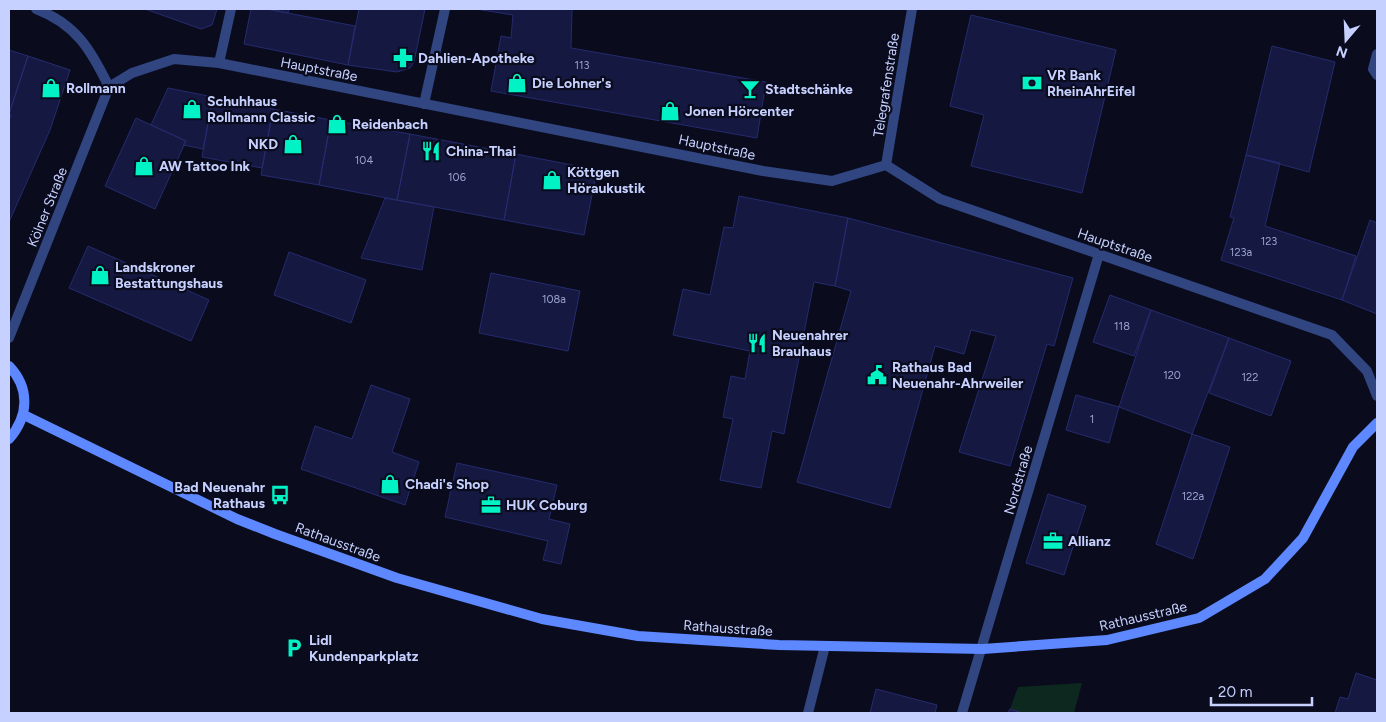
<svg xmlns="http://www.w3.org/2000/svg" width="1386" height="722" font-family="Figtree,sans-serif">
	<rect width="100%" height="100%" fill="#0a0c1e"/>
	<path fill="#0d281f" d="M 1082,683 L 1074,713 L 1022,713 L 1010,709 L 1018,687 Z"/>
	<path fill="#151840" stroke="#252b6e" d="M 145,9 L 217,9 L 212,25 L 201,29 Z
		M 251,9 L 267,9 L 355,26 L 348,65 L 244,44 Z
		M 267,9 L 289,9 L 288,13 Z
		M 359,9 L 425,9 L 414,62 L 410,68 L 397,72 L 348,65 Z
		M 476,9 L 572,9 L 571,48 L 766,82 L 757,138 L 491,91 L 501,36 L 511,38 L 513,15 Z
		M 971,15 L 1116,50 L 1082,193 L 971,166 L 984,115 L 950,106 Z
		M 1272,46 L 1335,62 L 1309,172 L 1246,155 Z
		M 9,50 L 28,56 L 9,114 Z
		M 28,56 L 70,70 L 50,130 L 9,222 L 9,121 L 11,115 L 9,114 Z
		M 168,88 L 213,97 L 203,149 L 183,145 L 186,141 L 151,125 Z
		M 213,97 L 273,109 L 262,168 L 202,157 Z
		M 273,109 L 331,120 L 319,185 L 261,175 Z
		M 136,118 L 186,141 L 155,209 L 105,186 Z
		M 331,120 L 410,134 L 397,200 L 319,185 Z
		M 410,134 L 516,154 L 504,220 L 397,200 Z
		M 516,154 L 597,170 L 584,235 L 504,220 Z
		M 1246,155 L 1280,163 L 1265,226 L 1356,256 L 1342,300 L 1221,260 L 1234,218 L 1230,217 Z
		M 739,196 L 848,218 L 835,286 L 814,282 L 784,434 L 772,431 L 761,488 L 720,480 L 733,419 L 723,417 L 731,376 L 745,379 L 750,351 L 673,335 L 683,289 L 710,295 L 724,227 L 733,228 Z
		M 385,198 L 434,207 L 422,270 L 361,258 Z
		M 848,218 L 1073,278 L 1054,346 L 1047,344 L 1010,466 L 959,452 L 996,336 L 971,330 L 964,354 L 935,346 L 890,508 L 797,482 L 851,291 L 835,286 Z
		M 1370,220 L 1377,223 L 1377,314 L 1342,300 Z
		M 88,246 L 209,300 L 191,341 L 69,288 Z
		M 289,252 L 366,280 L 351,323 L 274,295 Z
		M 491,273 L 580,291 L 568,351 L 479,333 Z
		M 1110,295 L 1151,310 L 1134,356 L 1093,342 Z
		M 1151,310 L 1229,338 L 1192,434 L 1119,407 Z
		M 1229,338 L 1291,361 L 1271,416 L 1209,393 Z
		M 371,385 L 410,399 L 392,452 L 419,462 L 405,505 L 301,469 L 315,426 L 352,439 Z
		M 1076,395 L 1119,407 L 1109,443 L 1066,430 Z
		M 1192,434 L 1230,447 L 1193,559 L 1156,544 Z
		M 457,463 L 557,485 L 549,519 L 570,524 L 561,564 L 543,560 L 548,541 L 445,517 Z
		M 1048,494 L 1086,506 L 1064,575 L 1026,563 Z
		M 1356,673 L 1377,680 L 1377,713 L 1335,713 L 1340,697 L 1348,699 Z
		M 876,689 L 937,705 L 935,713 L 870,713 Z
		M 1010,709 L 1022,713 L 1008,713 Z"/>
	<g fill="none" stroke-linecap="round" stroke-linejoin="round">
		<path stroke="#314581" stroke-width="10" d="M 1377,54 L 1373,69 L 1377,75
			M 808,713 L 825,646"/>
		<path stroke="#314581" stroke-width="10" d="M 36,9 C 76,24 91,50 109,87
			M 219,63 L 231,9
			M 109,87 L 132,73 L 174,59 L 219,63 L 763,171 L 832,181 L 886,165 L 940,199 L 1332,335 L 1367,371 L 1377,396
			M 424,104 L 445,9
			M 886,165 L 912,9
			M 9,338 L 109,87
			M 962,713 L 1099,254"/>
		<path stroke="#5e88ff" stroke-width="10" d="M 9,366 C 30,388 29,416 9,439
			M 24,415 L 237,519 L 275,534 L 397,578 L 542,619 L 638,636 L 779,645 L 983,649 L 1107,640 L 1199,618 L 1265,579 L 1303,538 L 1353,447 L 1377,423"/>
	</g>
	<defs>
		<symbol id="pharmacy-bare" viewBox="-9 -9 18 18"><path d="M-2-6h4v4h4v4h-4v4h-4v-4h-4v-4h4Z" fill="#00f2c5" stroke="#0a0c1e" stroke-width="2.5" paint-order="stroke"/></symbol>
		<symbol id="shop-bare" viewBox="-9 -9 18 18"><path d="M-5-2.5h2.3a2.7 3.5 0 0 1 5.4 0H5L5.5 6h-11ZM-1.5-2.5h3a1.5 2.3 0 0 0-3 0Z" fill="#00f2c5" stroke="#0a0c1e" stroke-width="2.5" paint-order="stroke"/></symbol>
		<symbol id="bank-bare" viewBox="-9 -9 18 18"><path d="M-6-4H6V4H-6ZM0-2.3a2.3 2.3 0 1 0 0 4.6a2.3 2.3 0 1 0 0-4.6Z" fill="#00f2c5" stroke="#0a0c1e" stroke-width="2.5" paint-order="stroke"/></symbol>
		<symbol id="bar-bare" viewBox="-9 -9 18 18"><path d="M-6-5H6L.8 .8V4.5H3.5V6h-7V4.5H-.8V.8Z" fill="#00f2c5" stroke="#0a0c1e" stroke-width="2.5" paint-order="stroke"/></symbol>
		<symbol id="restaurant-bare" viewBox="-9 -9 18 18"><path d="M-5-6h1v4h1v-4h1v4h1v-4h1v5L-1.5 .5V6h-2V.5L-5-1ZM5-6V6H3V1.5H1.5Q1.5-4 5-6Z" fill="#00f2c5" stroke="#0a0c1e" stroke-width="2.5" paint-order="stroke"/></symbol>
		<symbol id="civic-bare" viewBox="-9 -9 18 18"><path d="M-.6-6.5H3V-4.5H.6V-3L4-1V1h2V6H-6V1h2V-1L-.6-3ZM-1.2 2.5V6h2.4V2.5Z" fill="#00f2c5" stroke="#0a0c1e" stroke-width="2.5" paint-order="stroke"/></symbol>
		<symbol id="bus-bare" viewBox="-9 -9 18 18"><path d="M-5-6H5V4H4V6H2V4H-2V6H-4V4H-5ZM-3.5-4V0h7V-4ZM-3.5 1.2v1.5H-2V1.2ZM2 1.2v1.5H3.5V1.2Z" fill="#00f2c5" stroke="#0a0c1e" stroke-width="2.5" paint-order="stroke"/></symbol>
		<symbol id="office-bare" viewBox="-9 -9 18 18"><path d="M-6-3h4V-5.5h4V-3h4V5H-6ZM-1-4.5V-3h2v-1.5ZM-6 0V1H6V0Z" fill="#00f2c5" stroke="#0a0c1e" stroke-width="2.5" paint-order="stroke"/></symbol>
		<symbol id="parking-bare" viewBox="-9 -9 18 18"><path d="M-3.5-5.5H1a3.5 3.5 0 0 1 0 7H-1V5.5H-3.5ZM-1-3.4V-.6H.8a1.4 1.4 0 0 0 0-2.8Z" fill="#00f2c5" stroke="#0a0c1e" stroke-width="2.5" paint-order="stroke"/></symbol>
	</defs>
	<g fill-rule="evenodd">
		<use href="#pharmacy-bare" x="389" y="44" width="28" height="28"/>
		<use href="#shop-bare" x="503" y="69" width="28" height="28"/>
		<use href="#bank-bare" x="1018" y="69" width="28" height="28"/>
		<use href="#shop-bare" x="37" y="74" width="28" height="28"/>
		<use href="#bar-bare" x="736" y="75" width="28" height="28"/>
		<use href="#shop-bare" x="178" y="95" width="28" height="28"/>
		<use href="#shop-bare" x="656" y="97" width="28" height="28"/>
		<use href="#shop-bare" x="323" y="110" width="28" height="28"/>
		<use href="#shop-bare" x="279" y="130" width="28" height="28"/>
		<use href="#restaurant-bare" x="417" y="137" width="28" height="28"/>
		<use href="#shop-bare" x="130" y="152" width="28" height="28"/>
		<use href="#shop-bare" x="538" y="166" width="28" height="28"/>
		<use href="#shop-bare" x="86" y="261" width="28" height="28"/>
		<use href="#restaurant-bare" x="743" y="329" width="28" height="28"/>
		<use href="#civic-bare" x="863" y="361" width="28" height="28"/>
		<use href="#shop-bare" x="376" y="470" width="28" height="28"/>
		<use href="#bus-bare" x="266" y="481" width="28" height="28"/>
		<use href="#office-bare" x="477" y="491" width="28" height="28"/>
		<use href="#office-bare" x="1039" y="527" width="28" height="28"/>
		<use href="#parking-bare" x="280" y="634" width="28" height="28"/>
	</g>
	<g text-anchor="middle" stroke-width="4.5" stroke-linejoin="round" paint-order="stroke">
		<g font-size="11" fill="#9aa3cf">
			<text x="582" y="69">113</text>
			<text x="364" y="164">104</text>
			<text x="457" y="181">106</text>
			<text x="1269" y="245">123</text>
			<text x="1241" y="256">123a</text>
			<text x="554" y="303">108a</text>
			<text x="1122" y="330">118</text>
			<text x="1172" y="379">120</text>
			<text x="1250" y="381">122</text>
			<text x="1092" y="423">1</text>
			<text x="1193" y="500">122a</text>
		</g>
		<g font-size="14" font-weight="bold" fill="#c7d1ff" stroke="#0a0c1e" text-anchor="start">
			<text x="418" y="63">Dahlien-Apotheke</text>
			<text x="1047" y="80">VR Bank<tspan x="1047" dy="16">RheinAhrEifel</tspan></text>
			<text x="532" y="88">Die Lohner's</text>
			<text x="66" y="93">Rollmann</text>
			<text x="765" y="94">Stadtschänke</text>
			<text x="207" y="106">Schuhhaus<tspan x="207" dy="16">Rollmann Classic</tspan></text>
			<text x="685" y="116">Jonen Hörcenter</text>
			<text x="352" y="129">Reidenbach</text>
			<text x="278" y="149" text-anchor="end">NKD</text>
			<text x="446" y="156">China-Thai</text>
			<text x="159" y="171">AW Tattoo Ink</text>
			<text x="567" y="177">Köttgen<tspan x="567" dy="16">Höraukustik</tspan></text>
			<text x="115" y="272">Landskroner<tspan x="115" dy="16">Bestattungshaus</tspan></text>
			<text x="772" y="340">Neuenahrer<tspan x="772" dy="16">Brauhaus</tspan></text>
			<text x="892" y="372">Rathaus Bad<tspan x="892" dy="16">Neuenahr-Ahrweiler</tspan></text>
			<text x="405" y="489">Chadi's Shop</text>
			<text x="265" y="492" text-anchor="end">Bad Neuenahr<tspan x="265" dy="16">Rathaus</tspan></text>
			<text x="506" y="510">HUK Coburg</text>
			<text x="1068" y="546">Allianz</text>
			<text x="309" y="645">Lidl<tspan x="309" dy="16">Kundenparkplatz</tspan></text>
		</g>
		<g font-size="14" fill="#c7d1ff" stroke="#0a0c1e">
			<text transform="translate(319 69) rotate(11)" y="5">Hauptstraße</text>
			<text transform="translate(886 85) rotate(-81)" y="5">Telegrafenstraße</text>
			<text transform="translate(717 147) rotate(12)" y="5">Hauptstraße</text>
			<text transform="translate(47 207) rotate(-68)" y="5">Kölner Straße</text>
			<text transform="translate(1115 245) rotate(19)" y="5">Hauptstraße</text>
			<text transform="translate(1018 480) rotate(-74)" y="5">Nordstraße</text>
			<text transform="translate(338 542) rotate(20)" y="5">Rathausstraße</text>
			<text transform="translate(1143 616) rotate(-13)" y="5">Rathausstraße</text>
			<text transform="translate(728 628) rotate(4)" y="5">Rathausstraße</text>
		</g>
	</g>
	<rect width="1386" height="722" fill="none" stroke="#c7d1ff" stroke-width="20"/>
	<g transform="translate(1346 40) rotate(199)" stroke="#0a0c1e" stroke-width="4" paint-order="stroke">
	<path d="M0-4L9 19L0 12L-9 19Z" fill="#c7d1ff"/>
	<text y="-8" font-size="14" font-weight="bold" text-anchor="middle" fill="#c7d1ff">N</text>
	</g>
	<path d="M1211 697v8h101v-8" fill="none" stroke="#c7d1ff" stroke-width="2.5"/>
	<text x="1218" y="697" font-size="15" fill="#c7d1ff" stroke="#0a0c1e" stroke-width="4" paint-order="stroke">20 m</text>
</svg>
